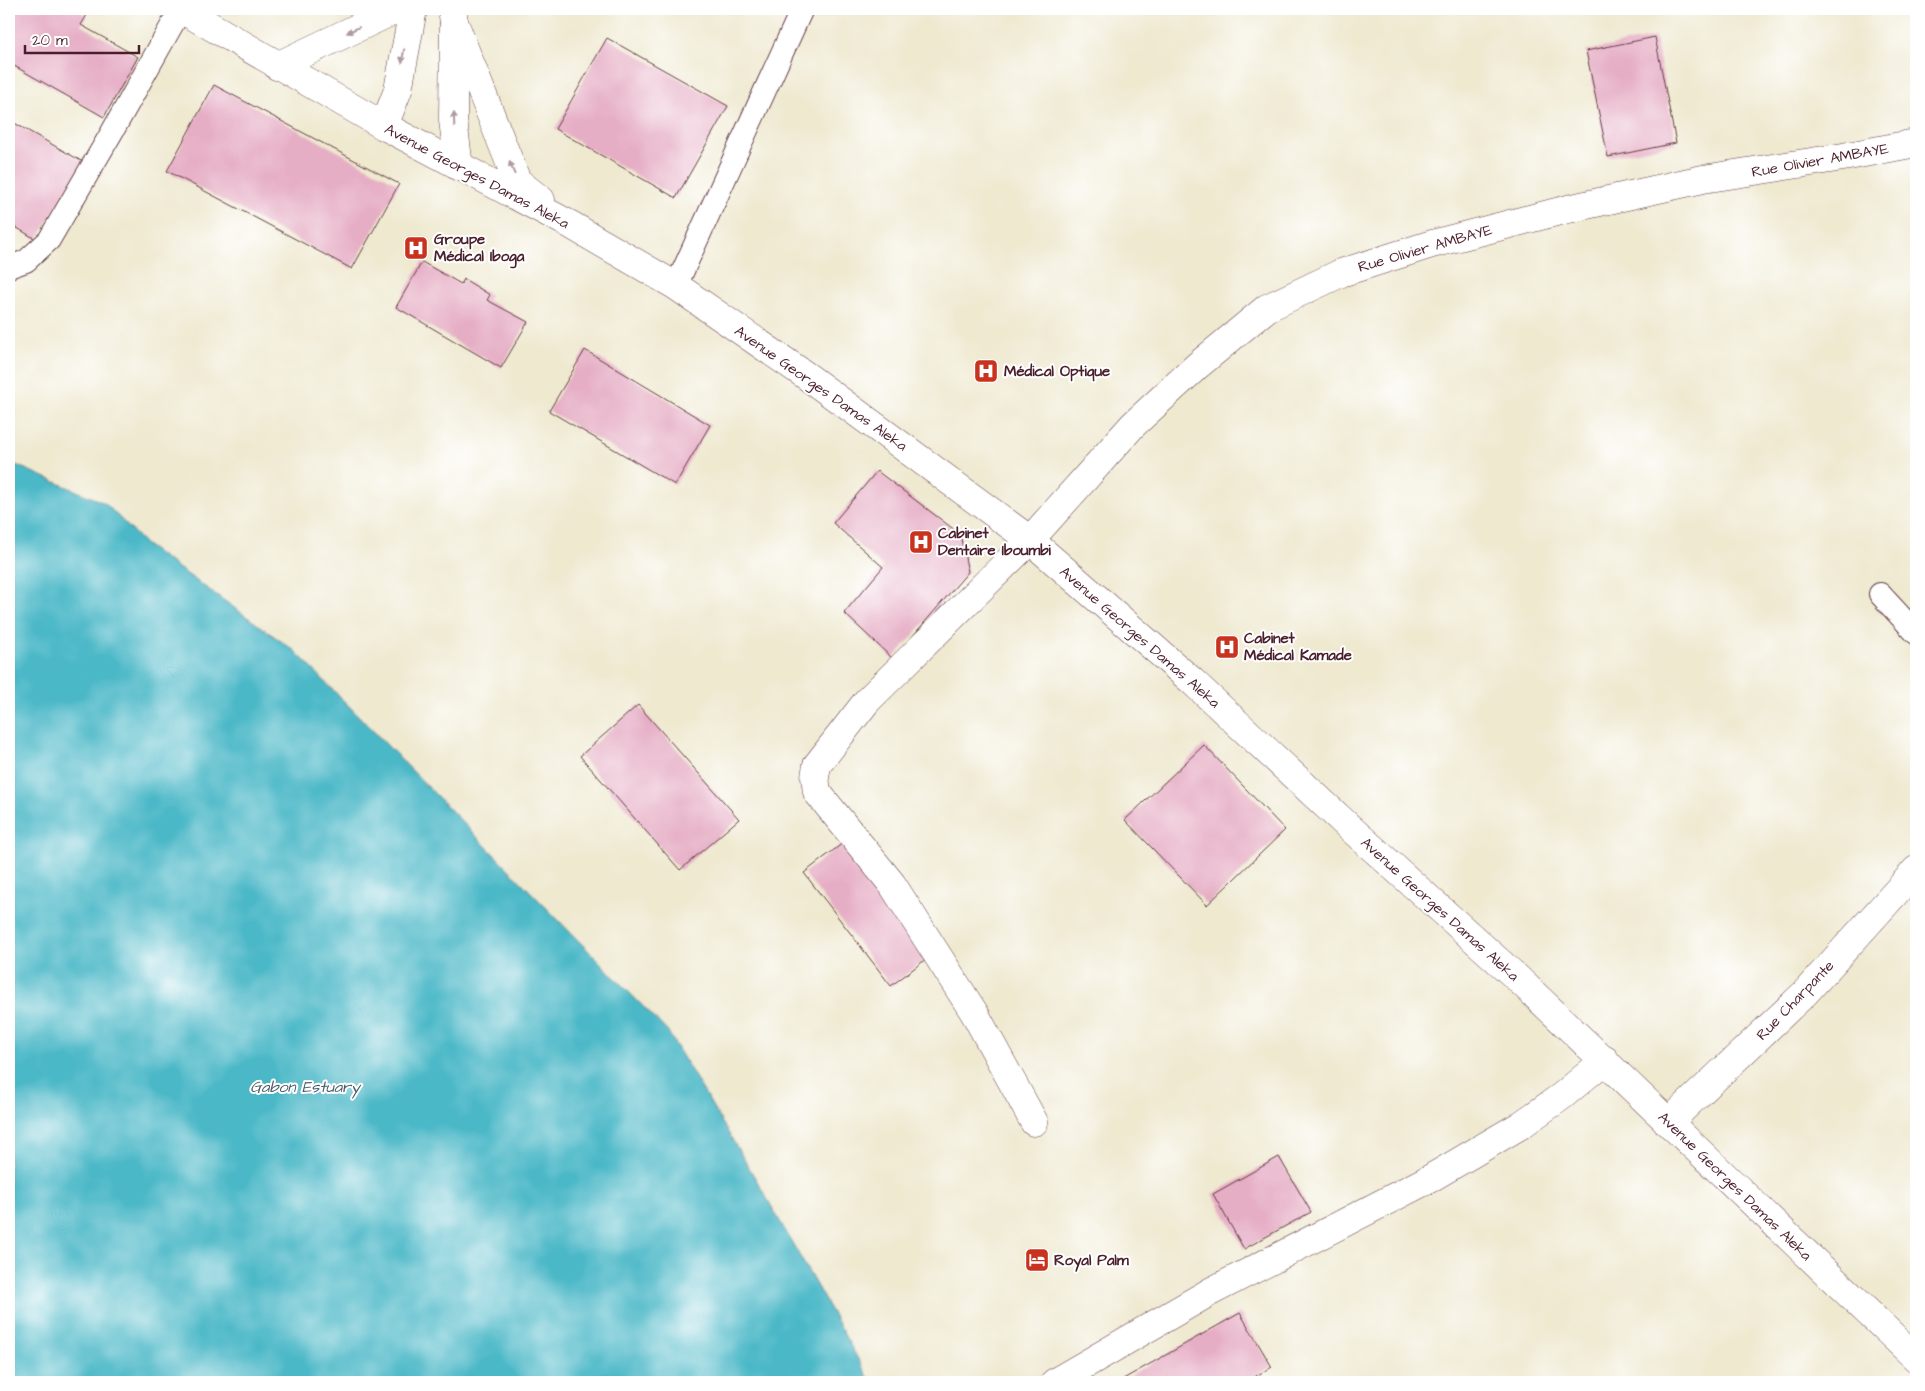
<svg xmlns="http://www.w3.org/2000/svg" width="1925" height="1391" font-family="'Architects Daughter',sans-serif">
	<rect width="100%" height="100%" fill="#fff"/>
	<filter id="ink" filterUnits="userSpaceOnUse"><feTurbulence type="fractalNoise" baseFrequency=".02" numOctaves="2"/><feDisplacementMap in="SourceGraphic" scale="10" xChannelSelector="R" yChannelSelector="G"/><feConvolveMatrix kernelMatrix="1 2 1 2 8 2 1 2 1" color-interpolation-filters="sRGB"/></filter>
	<filter id="wash" filterUnits="userSpaceOnUse"><feTurbulence type="fractalNoise" baseFrequency=".0096" numOctaves="4" result="noise"/><feDisplacementMap in="SourceGraphic" scale="20" xChannelSelector="R" yChannelSelector="G"/><feGaussianBlur stdDeviation="1.12" result="paint"/><feColorMatrix in="noise" values="0 0 0 0 0 0 0 0 0 0 0 0 0 0 0 0 0 1.4 0 .05"/><feComposite in="paint" operator="in"/></filter>
	<g filter="url(#wash)">
		<rect width="100%" height="100%" fill="#efe9d0"/>
		<path fill="#4bb8c7" stroke="#4a6c79" d="M 9,462 L 105,503 L 146,545 L 295,651 L 668,1032 L 760,1186 L 871,1382 L 9,1382 Z"/>
		<g id="blocks">
			<path fill="#e6aec5" d="M 9,9 L 77,9 L 87,15 L 81,25 L 138,57 L 104,117 L 9,63 Z
				M 1655,37 L 1676,143 L 1608,157 L 1586,51 Z
				M 607,38 L 728,106 L 676,198 L 555,129 Z
				M 214,85 L 399,184 L 352,269 L 167,171 Z
				M 9,120 L 83,162 L 37,240 L 9,223 Z
				M 422,262 L 461,284 L 464,279 L 490,295 L 487,300 L 528,322 L 501,368 L 396,307 Z
				M 585,350 L 710,425 L 675,485 L 549,411 Z
				M 877,471 L 960,534 L 968,572 L 893,659 L 844,613 L 883,567 L 833,523 Z
				M 638,705 L 739,819 L 680,870 L 580,756 Z
				M 1204,745 L 1285,830 L 1207,905 L 1125,820 Z
				M 856,833 L 943,946 L 891,986 L 804,873 Z
				M 1279,1157 L 1311,1212 L 1244,1249 L 1213,1194 Z
				M 1240,1313 L 1272,1367 L 1245,1382 L 1118,1382 Z"/>
		</g>
	</g>
	<g filter="url(#ink)">
		<use href="#blocks" fill-opacity="0" stroke="#633d44" stroke-width="1"/>
		<g fill="none" stroke-linecap="round" stroke-linejoin="round">
			<defs>
				<path id="lane" d="M 9,267 L 26,261 L 49,240 L 112,132 L 181,9
					M 676,286 L 802,9
					M 1880,594 L 1916,633"/>
				<path id="street" d="M 1034,1122 L 975,1014 L 892,884 L 817,792 L 815,777 L 817,765 L 867,701 L 1030,540 L 1133,425 L 1197,366 L 1267,308 L 1341,273 L 1432,244 L 1568,209 L 1703,179 L 1843,157 L 1916,143
					M 1668,1123 L 1805,993 L 1916,870
					M 1055,1382 L 1210,1292 L 1431,1178 L 1521,1125 L 1562,1096 L 1605,1060"/>
				<path id="secondary" d="M 452,9 L 454,22 L 453,120 L 459,167
					M 384,126 L 398,90 L 413,9"/>
				<path id="primary" d="M 181,9 L 384,126 L 571,225 L 676,286 L 808,377 L 1030,540 L 1192,681 L 1349,827 L 1515,976 L 1916,1358
					M 454,22 L 517,181 L 541,200
					M 277,66 L 397,9"/>
			</defs>
			<use href="#lane" stroke="#633d44" stroke-width="24"/>
			<use href="#street" stroke="#633d44" stroke-width="29"/>
			<use href="#secondary" stroke="#633d44" stroke-width="29"/>
			<use href="#primary" stroke="#633d44" stroke-width="29"/>
			<use href="#lane" stroke="#fff" stroke-width="22"/>
			<use href="#street" stroke="#fff" stroke-width="28"/>
			<use href="#secondary" stroke="#fff" stroke-width="28"/>
			<use href="#primary" stroke="#fff" stroke-width="28"/>
		</g>
		<defs><path id="oneway-solid" d="M-6-.8H1V-3.2L6.5 0L1 3.2V.8H-6Z" transform="scale(1.25)"/></defs>
		<g fill="#ae9aa0">
			<use href="#oneway-solid" transform="translate(353 30) rotate(155)"/>
			<use href="#oneway-solid" transform="translate(403 56) rotate(100)"/>
			<use href="#oneway-solid" transform="translate(454 119) rotate(-93)"/>
			<use href="#oneway-solid" transform="translate(512 168) rotate(-112)"/>
		</g>
	</g>
	<defs>
		<symbol id="hospital-square" viewBox="-11 -11 22 22"><rect x="-9" y="-9" width="18" height="18" rx="4" fill="#c8321e" stroke="#fff"/><path d="M-5-5h3v3.5h4V-5h3V5h-3V1.5h-4V5h-3Z" fill="#fff"/></symbol>
		<symbol id="hotel-square" viewBox="-11 -11 22 22"><rect x="-9" y="-9" width="18" height="18" rx="4" fill="#c8321e" stroke="#fff"/><path d="M-6-4.5h1.5V1H6V5H4.5V3h-9V5H-6ZM-4 0a1.8 1.8 0 1 1 3.6 0ZM.5 0V-2.5h3Q6-2.5 6 0Z" fill="#fff"/></symbol>
	</defs>
	<g fill-rule="evenodd">
		<use href="#hospital-square" x="402" y="234" width="28" height="28"/>
		<use href="#hospital-square" x="972" y="357" width="28" height="28"/>
		<use href="#hospital-square" x="907" y="528" width="28" height="28"/>
		<use href="#hospital-square" x="1213" y="633" width="28" height="28"/>
		<use href="#hotel-square" x="1023" y="1246" width="28" height="28"/>
	</g>
	<g text-anchor="middle" stroke-width="4" stroke-linejoin="round" paint-order="stroke">
		<g font-size="15" fill="#4a1f2b" stroke="#fff">
			<text transform="translate(1820 160) rotate(-10)" y="5">Rue Olivier AMBAYE</text>
			<text transform="translate(477 176) rotate(28)" y="5">Avenue Georges Damas Aleka</text>
			<text transform="translate(1425 248) rotate(-16)" y="5">Rue Olivier AMBAYE</text>
			<text transform="translate(821 388) rotate(35)" y="5">Avenue Georges Damas Aleka</text>
			<text transform="translate(1140 637) rotate(41)" y="5">Avenue Georges Damas Aleka</text>
			<text transform="translate(1440 909) rotate(42)" y="5">Avenue Georges Damas Aleka</text>
			<text transform="translate(1795 1000) rotate(-46)" y="5">Rue Charpante</text>
			<text transform="translate(1735 1186) rotate(44)" y="5">Avenue Georges Damas Aleka</text>
		</g>
		<g font-size="15" font-weight="bold" fill="#4a1f2b" stroke="#fff" text-anchor="start">
			<text x="434" y="244">Groupe<tspan x="434" dy="17">Médical Iboga</tspan></text>
			<text x="1004" y="376">Médical Optique</text>
			<text x="938" y="538">Cabinet<tspan x="938" dy="17">Dentaire Iboumbi</tspan></text>
			<text x="1244" y="643">Cabinet<tspan x="1244" dy="17">Médical Kamade</tspan></text>
			<text x="1054" y="1265">Royal Palm</text>
		</g>
		<g font-size="16" font-style="italic" fill="#4a5c69" stroke="#fff">
			<text x="305" y="1092">Gabon Estuary</text>
		</g>
	</g>
	<rect width="1925" height="1391" fill="none" stroke="#fff" stroke-width="30"/>
	<path d="M25 45v8h114v-8" fill="none" stroke="#4a1f2b" stroke-width="2.5"/>
	<text x="32" y="45" font-size="15" fill="#4a1f2b" stroke="#ffffff" stroke-width="4" paint-order="stroke">20 m</text>
</svg>
